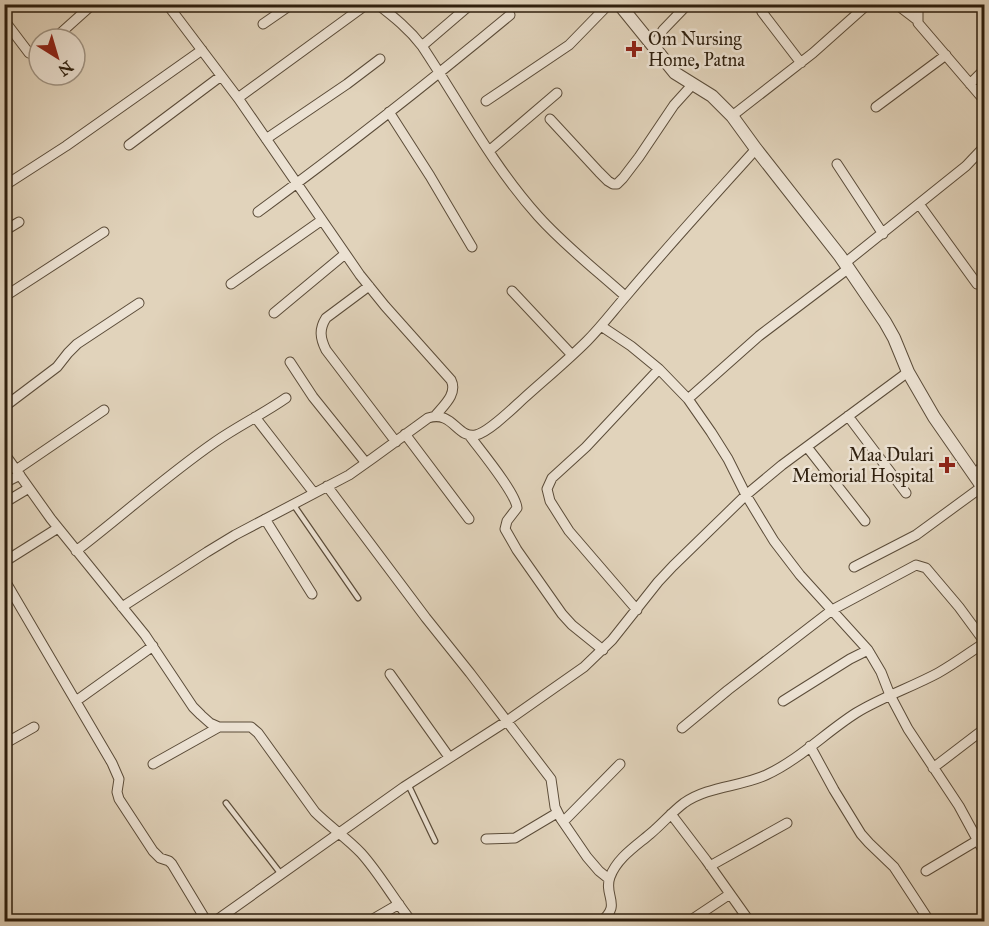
<svg xmlns="http://www.w3.org/2000/svg" width="989" height="926" font-family="'IM FELL Great Primer',serif">
	<rect width="100%" height="100%" fill="#e1d3bb"/>
	<filter id="stains"><feTurbulence type="fractalNoise" baseFrequency=".00333" numOctaves="4"/><feColorMatrix values="0 0 0 0 .2 0 0 0 0 .09 0 0 0 0 .02 0 0 0 .5 -.17"/></filter>
	<radialGradient id="worn" r=".72"><stop offset=".6" stop-color="#630" stop-opacity="0"/><stop offset="1" stop-color="#630" stop-opacity=".3"/></radialGradient>
	<g fill="none" stroke-linecap="round" stroke-linejoin="round">
		<defs>
			<path id="service" d="M 293,504 L 358,598
				M 408,784 L 435,841
				M 226,803 L 281,874"/>
			<path id="minor" d="M 167,4 L 238,98 L 360,275 L 385,306 L 451,380 C 458,394 443,406 435,416
				M 377,4 C 394,17 409,29 422,46 C 460,103 492,165 538,216 C 564,245 596,270 625,296
				M 759,4 L 762,12 L 801,63
				M 896,4 L 917,20
				M 919,4 L 918,8 L 918,23 L 984,100
				M 4,20 L 29,53 L 34,55 L 39,53
				M 263,24 L 292,4
				M 54,39 L 93,4
				M 422,46 L 471,4
				M 654,48 L 663,30 L 688,4
				M 970,84 L 984,70
				M 238,98 L 367,4
				M 486,101 L 569,45 L 609,4
				M 876,107 L 946,55
				M 389,112 L 430,176 L 472,247
				M 732,116 L 813,53 L 868,4
				M 550,119 L 599,172 L 608,181 L 613,184 L 617,184 L 623,178 L 639,157 L 674,105 L 693,84
				M 266,139 L 347,84 L 380,59
				M 129,145 L 221,76
				M 489,151 L 557,93
				M 837,164 L 883,234
				M 4,186 L 66,146 L 202,50
				M 919,204 L 977,284 L 984,279
				M 258,212 C 344,149 428,83 510,15
				M 4,231 L 19,222
				M 845,263 L 966,166 L 984,147
				M 231,284 L 322,220
				M 369,286 L 326,318 C 319,329 320,338 326,350 L 396,442
				M 512,291 L 572,355
				M 4,297 L 104,232
				M 274,313 L 345,254
				M 601,326 L 631,346 L 659,369 L 688,399 L 711,432 L 728,459 L 746,495 L 774,541 L 800,575 L 868,650 L 881,672 L 890,695 L 908,729 L 959,806 L 984,852
				M 290,362 L 313,397 L 366,463
				M 688,399 L 759,336 L 849,268
				M 4,407 L 57,367 L 68,353 L 77,344 L 139,303
				M 848,416 L 906,493
				M 255,417 L 314,493
				M 405,434 L 469,519
				M 469,435 C 480,450 516,493 517,508 L 507,521 L 505,529 L 517,550 L 562,614 L 572,625 L 603,650
				M 807,447 L 865,521
				M 4,453 L 51,519 L 145,635 L 193,707 L 201,715 L 210,723 L 219,727 L 251,727 L 258,733 L 315,812 C 330,827 347,838 361,853 C 380,874 394,900 412,922
				M 16,470 L 104,410
				M 975,475 L 984,464
				M 4,483 L 20,475
				M 327,486 L 426,618 L 470,673 L 551,779 L 555,807 L 561,819 L 587,857 L 599,871 L 609,879
				M 4,503 L 29,488
				M 265,519 L 312,594
				M 76,551 C 123,515 166,476 215,442 C 238,426 263,414 286,398
				M 4,562 L 58,528
				M 854,567 L 916,535 L 983,486
				M 4,579 L 112,763 L 119,779 L 117,792 L 119,799 L 153,851 L 160,858 L 169,861 L 172,864 L 207,922
				M 122,607 L 207,552 L 235,535 L 349,475 L 373,458 L 428,418 C 453,410 457,439 476,435 C 489,432 513,408 523,399 C 544,380 567,361 587,341 C 601,327 613,311 626,296 C 668,246 712,198 756,149
				M 637,610 L 569,531 L 550,501 L 547,489 L 552,478 L 586,447 L 659,369
				M 390,674 L 449,757
				M 76,701 L 153,646
				M 783,701 L 850,659 L 868,650
				M 682,728 L 728,690 L 832,610 L 916,565 L 926,568 L 959,607 L 984,641
				M 4,744 L 34,727
				M 810,746 L 834,790 L 861,834 L 869,843 L 894,867 L 930,922
				M 153,764 L 219,727
				M 933,768 L 984,729
				M 671,814 L 706,860 L 750,922
				M 563,822 L 620,764
				M 486,839 L 515,838 L 557,813
				M 710,866 L 787,823
				M 926,871 L 978,840
				M 214,922 L 404,787 L 507,721 L 584,667 L 612,640 L 658,582 L 673,566 L 746,495 L 782,465 L 908,372
				M 368,922 L 399,904
				M 600,922 C 623,905 603,896 610,877 C 617,858 636,846 650,834 C 662,824 672,812 684,803 C 708,786 740,787 766,775 C 799,760 826,732 856,713 C 882,697 912,687 938,673 C 954,664 969,653 984,643
				M 688,922 L 730,894"/>
			<path id="tertiary" d="M 619,4 L 675,73 L 712,96 L 732,116 L 756,149 L 840,256 L 885,322 L 894,338 L 908,372 L 934,417 L 984,489"/>
		</defs>
		<use href="#service" stroke="#5b4c39" stroke-width="7"/>
		<use href="#minor" stroke="#5b4c39" stroke-width="11"/>
		<use href="#tertiary" stroke="#5b4c39" stroke-width="14"/>
		<use href="#service" stroke="#ece2d3" stroke-width="4.5"/>
		<use href="#minor" stroke="#ece2d3" stroke-width="9"/>
		<use href="#tertiary" stroke="#ece2d3" stroke-width="12"/>
	</g>
	<g fill="#8f2418" stroke="#ece2d3" stroke-width="2">
		<path d="M631 40h6v6h6v6h-6v6h-6v-6h-6v-6h6z"/>
		<path d="M944 456h6v6h6v6h-6v6h-6v-6h-6v-6h6z"/>
	</g>
	<g text-anchor="middle" stroke-width="5" stroke-linejoin="round" paint-order="stroke">
		<g font-size="18" fill="#2e1f0e" stroke="#ece2d3" text-anchor="start">
			<text x="648" y="45">Om Nursing<tspan x="648" dy="21">Home, Patna</tspan></text>
			<text x="934" y="461" text-anchor="end">Maa Dulari<tspan x="934" dy="21">Memorial Hospital</tspan></text>
		</g>
	</g>
	<rect width="989" height="926" fill="none" stroke="#e1d3bb" stroke-width="24"/>
	<rect x="6" y="6" width="977" height="914" fill="none" stroke="#2e1f0e" stroke-width="3"/>
	<rect x="12" y="12" width="965" height="902" fill="none" stroke="#2e1f0e" stroke-width="1.5"/>
	<g transform="translate(57 57) rotate(143)"><circle r="28" fill="#ece2d3" stroke="#a09484" stroke-width="1.5"/>
	<path d="M0-4.5L10 22L0 15L-10 22Z" fill="#8f2418"/>
	<text y="-9" font-size="16" font-weight="bold" text-anchor="middle" fill="#2e1f0e">N</text>
	</g>
	<rect width="100%" height="100%" filter="url(#stains)"/>
	<rect width="100%" height="100%" fill="url(#worn)"/>
</svg>
